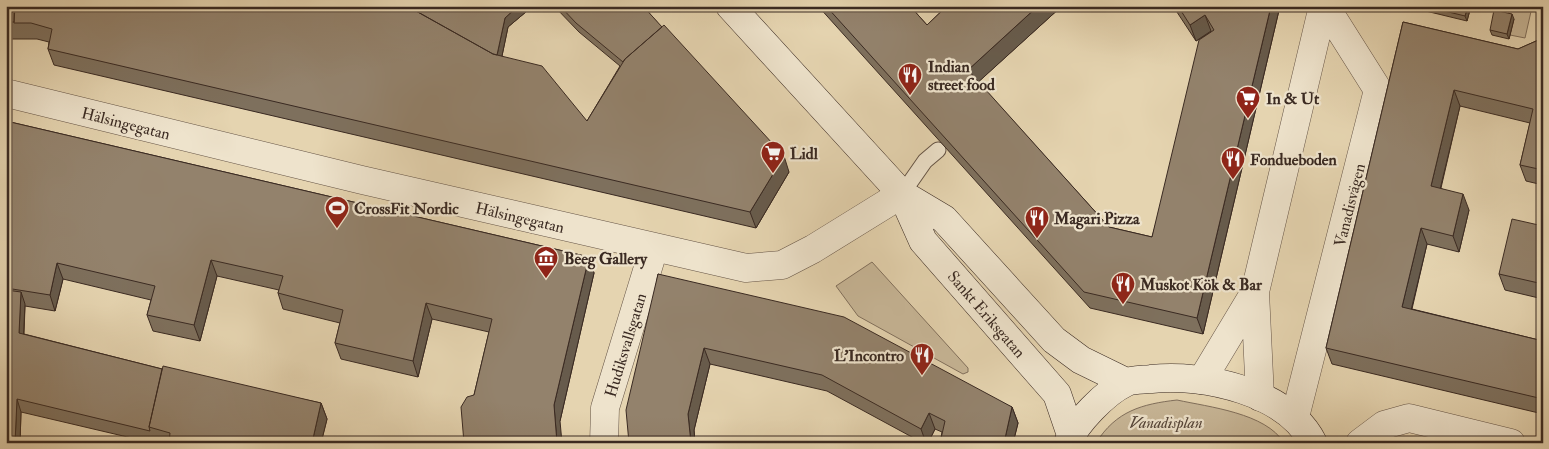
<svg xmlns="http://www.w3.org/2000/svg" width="1549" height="449" font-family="'IM FELL Double Pica',serif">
	<rect width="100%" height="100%" fill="#e5d4b0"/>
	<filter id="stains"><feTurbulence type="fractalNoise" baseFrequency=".004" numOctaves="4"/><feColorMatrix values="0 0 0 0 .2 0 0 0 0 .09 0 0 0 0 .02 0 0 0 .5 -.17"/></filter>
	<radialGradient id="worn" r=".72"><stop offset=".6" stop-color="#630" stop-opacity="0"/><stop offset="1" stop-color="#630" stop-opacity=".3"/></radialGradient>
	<path fill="#c8b798" stroke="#81705d" d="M 1510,6 L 1532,7 L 1525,38 L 1510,35 L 1513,19 L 1508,17 Z
		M 872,262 L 968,368 L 968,372 L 963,374 L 858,316 L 836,286 Z
		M 1177,400 C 1209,407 1266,413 1284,443 L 1096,443 C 1116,411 1142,404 1177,400 Z"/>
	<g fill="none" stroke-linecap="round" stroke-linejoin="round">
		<defs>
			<path id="lane" d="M 902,194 L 925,161 L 938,150"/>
			<path id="street" d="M 6,93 L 362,180 L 746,268 L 782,265 L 813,249 L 902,194
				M 1202,380 L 1255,292
				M 1260,397 L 1255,292 L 1323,6
				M 1295,417 L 1378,90 L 1325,6
				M 604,443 L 605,408 L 654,248
				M 1360,443 L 1384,425 L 1409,418 L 1511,443"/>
			<path id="secondary" d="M 730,6 L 902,194 L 944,219 L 1054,340 L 1081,360 L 1126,382
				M 902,194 L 923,241 L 1057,394 L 1071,435
				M 1068,443 C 1075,423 1106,392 1125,383 C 1132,379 1144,380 1151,379 C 1204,373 1288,392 1313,443"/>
		</defs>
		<use href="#lane" stroke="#655446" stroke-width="17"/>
		<use href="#street" stroke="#655446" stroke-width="29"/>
		<use href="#secondary" stroke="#3a2a22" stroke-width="29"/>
		<use href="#lane" stroke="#eee3cc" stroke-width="15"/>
		<use href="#street" stroke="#eee3cc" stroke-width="28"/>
		<use href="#secondary" stroke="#eee3cc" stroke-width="28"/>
	</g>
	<path fill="#7e705d" stroke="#3a2a22" d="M 6,6 L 533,6 L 508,27 L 502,56 L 587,121 L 620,66 L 579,32 L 554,6 L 643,6 L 789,172 L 756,228 L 54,65 L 48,49 L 49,42 L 37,39 L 6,39 Z
		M 818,6 L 910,6 L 927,25 L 947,6 L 1062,6 L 978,82 L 1109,227 L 1152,237 L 1211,32 L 1196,41 L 1173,6 L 1280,6 L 1203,334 L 1090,308 Z
		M 1405,6 L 1471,6 L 1467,21 Z
		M 1514,19 L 1509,39 L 1492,35 L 1490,30 Z
		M 1403,22 L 1518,49 L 1543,38 L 1543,185 L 1526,181 L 1520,165 L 1530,123 L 1460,106 L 1441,188 L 1469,210 L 1459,252 L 1427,244 L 1412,309 L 1543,341 L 1543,414 L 1332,364 L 1326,348 Z
		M 6,121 L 589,257 L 594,273 L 560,421 L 474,395 L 489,332 L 432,319 L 418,377 L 341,359 L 335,343 L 340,323 L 283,309 L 278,293 L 279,290 L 217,276 L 200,341 L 153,331 L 147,315 L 151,300 L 63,279 L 55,311 L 25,306 L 24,334 L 162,369 L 321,403 L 327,419 L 321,443 L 153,443 L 21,412 L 20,443 L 6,443 Z
		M 1543,226 L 1543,299 L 1505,290 L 1499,274 Z
		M 658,274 L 1012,407 L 1018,423 L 1013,443 L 940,443 L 942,432 L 935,429 L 928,443 L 923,443 L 827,391 L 710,364 L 694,430 L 695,443 L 629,443 Z"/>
	<path fill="#675b4c" stroke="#3a2a22" d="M 518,6 L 533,6 L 508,27 L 499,70 L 496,60 L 505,18 Z
		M 1038,6 L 1062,6 L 974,86 L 968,70 Z
		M 1271,6 L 1280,6 L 1203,334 L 1197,318 Z
		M 1468,6 L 1471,6 L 1467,21 L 1465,16 Z
		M 1512,14 L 1514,19 L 1509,39 L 1507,34 Z
		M 1205,15 L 1211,31 L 1196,41 L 1190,25 Z
		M 1454,90 L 1460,106 L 1437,202 L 1431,186 Z
		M 784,156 L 789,172 L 756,228 L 750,212 Z
		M 1463,194 L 1469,210 L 1459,252 L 1453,236 Z
		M 1421,228 L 1427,244 L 1408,323 L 1402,307 Z
		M 589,257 L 594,273 L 560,421 L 562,443 L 557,443 L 554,405 Z
		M 211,260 L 217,276 L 200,341 L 194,325 Z
		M 57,263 L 63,279 L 55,311 L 50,295 Z
		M 21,292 L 25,304 L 23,345 L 19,333 Z
		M 426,303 L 432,319 L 418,377 L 413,361 Z
		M 704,348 L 710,364 L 694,430 L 695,443 L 691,443 L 688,414 Z
		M 17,399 L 21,412 L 20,443 L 15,443 Z
		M 321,403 L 327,419 L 321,443 L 312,443 Z
		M 1012,407 L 1018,423 L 1013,443 L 1004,443 Z
		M 929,413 L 935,429 L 928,443 L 926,443 L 921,429 Z"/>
	<path fill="#93826c" stroke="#3a2a22" d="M 6,6 L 14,6 L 14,22 L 6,22 Z
		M 15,6 L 407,6 L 493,54 L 542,66 L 587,121 L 625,59 L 664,25 L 784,156 L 750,212 L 48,49 L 52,29 L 31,23 L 14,23 Z
		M 407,6 L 518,6 L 505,18 L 497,55 L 493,54 Z
		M 560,6 L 643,6 L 662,27 L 625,59 L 623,62 L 576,23 Z
		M 826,6 L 910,6 L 927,25 L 947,6 L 1038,6 L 968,70 L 1109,227 L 1152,237 L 1199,40 L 1214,30 L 1205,15 L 1190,25 L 1178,6 L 1271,6 L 1197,318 L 1084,292 Z
		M 1424,6 L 1468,6 L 1465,16 Z
		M 1494,10 L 1512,14 L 1507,34 L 1490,30 Z
		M 1403,22 L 1518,49 L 1543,38 L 1543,170 L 1520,165 L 1533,109 L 1454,90 L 1431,186 L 1463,194 L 1453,236 L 1421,228 L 1402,307 L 1543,341 L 1543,399 L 1326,348 Z
		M 6,121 L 589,257 L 554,405 L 557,443 L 464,443 L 461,407 L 467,397 L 474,395 L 492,319 L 426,303 L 413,361 L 335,343 L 343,310 L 278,293 L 283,276 L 211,260 L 194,325 L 147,315 L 155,286 L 57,263 L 50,295 L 6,288 Z
		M 1512,219 L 1543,226 L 1543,284 L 1499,274 Z
		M 658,274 L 844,317 L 1012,407 L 1004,443 L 940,443 L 945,421 L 929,413 L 921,429 L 822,375 L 704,348 L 688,414 L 691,443 L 629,443 L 626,410 Z
		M 6,290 L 21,292 L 19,333 L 162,369 L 149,427 L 150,431 L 17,399 L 15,443 L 6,443 Z
		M 163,366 L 321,403 L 312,443 L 169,443 L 170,433 L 149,427 Z"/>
	<defs>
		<symbol id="restaurant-pin" viewBox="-11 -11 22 30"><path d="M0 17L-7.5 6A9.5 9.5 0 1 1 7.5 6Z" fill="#8f2418" stroke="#eee3cc"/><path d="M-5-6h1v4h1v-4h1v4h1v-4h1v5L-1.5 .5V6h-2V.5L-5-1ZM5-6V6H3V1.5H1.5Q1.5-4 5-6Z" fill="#fff"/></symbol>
		<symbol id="supermarket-pin" viewBox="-11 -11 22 30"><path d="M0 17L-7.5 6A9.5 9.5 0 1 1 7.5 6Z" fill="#8f2418" stroke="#eee3cc"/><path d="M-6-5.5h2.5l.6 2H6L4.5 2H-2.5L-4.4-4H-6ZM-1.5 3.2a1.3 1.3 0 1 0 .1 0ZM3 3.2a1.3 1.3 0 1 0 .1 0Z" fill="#fff"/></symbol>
		<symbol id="stadium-pin" viewBox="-11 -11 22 30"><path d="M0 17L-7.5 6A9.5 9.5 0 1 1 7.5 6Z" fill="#8f2418" stroke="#eee3cc"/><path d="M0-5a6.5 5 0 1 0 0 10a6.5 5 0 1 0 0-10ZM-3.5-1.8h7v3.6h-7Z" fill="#fff"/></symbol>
		<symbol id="museum-pin" viewBox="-11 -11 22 30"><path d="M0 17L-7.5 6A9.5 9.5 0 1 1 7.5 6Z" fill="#8f2418" stroke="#eee3cc"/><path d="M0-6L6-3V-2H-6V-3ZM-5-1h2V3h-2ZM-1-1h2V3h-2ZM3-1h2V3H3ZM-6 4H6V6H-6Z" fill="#fff"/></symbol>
	</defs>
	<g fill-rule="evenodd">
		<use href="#restaurant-pin" x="896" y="61" width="28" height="38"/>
		<use href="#supermarket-pin" x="1234" y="84" width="28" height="38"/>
		<use href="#supermarket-pin" x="759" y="139" width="28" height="38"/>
		<use href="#restaurant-pin" x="1219" y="145" width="28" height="38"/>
		<use href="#stadium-pin" x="323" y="194" width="28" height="38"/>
		<use href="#restaurant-pin" x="1023" y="204" width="28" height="38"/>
		<use href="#museum-pin" x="532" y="244" width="28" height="38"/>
		<use href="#restaurant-pin" x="1109" y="270" width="28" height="38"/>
		<use href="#restaurant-pin" x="908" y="341" width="28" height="38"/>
	</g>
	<g text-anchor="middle" stroke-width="4.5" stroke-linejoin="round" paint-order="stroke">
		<g font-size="16" font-weight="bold" fill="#3a2a22" stroke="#eee3cc" text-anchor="start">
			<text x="928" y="72">Indian<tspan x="928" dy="18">street food</tspan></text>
			<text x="1266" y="104">In &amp; Ut</text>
			<text x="790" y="159">Lidl</text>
			<text x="1250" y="165">Fondueboden</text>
			<text x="354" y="214">CrossFit Nordic</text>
			<text x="1054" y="224">Magari Pizza</text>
			<text x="564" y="264">Beeg Gallery</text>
			<text x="1140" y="290">Muskot Kök &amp; Bar</text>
			<text x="904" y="361" text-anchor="end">L'Incontro</text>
		</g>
		<g font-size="16" fill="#3a2a22" stroke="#eee3cc">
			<text transform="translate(126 123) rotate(14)" y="6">Hälsingegatan</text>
			<text transform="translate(1349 205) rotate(-76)" y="6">Vanadisvägen</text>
			<text transform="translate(520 217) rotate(13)" y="6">Hälsingegatan</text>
			<text transform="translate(987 314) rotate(49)" y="6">Sankt Eriksgatan</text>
			<text transform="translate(625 345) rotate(-73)" y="6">Hudiksvallsgatan</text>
		</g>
		<g font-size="16" font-style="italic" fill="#56463a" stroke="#eee3cc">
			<text x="1166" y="428">Vanadisplan</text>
		</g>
	</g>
	<rect width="1549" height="449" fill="none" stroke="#e5d4b0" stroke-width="25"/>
	<rect x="8" y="8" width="1534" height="434" fill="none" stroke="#3a2a22" stroke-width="2.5"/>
	<rect x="12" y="12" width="1524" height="424" fill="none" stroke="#3a2a22"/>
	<rect width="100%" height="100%" filter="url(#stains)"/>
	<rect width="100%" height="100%" fill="url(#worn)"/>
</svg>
